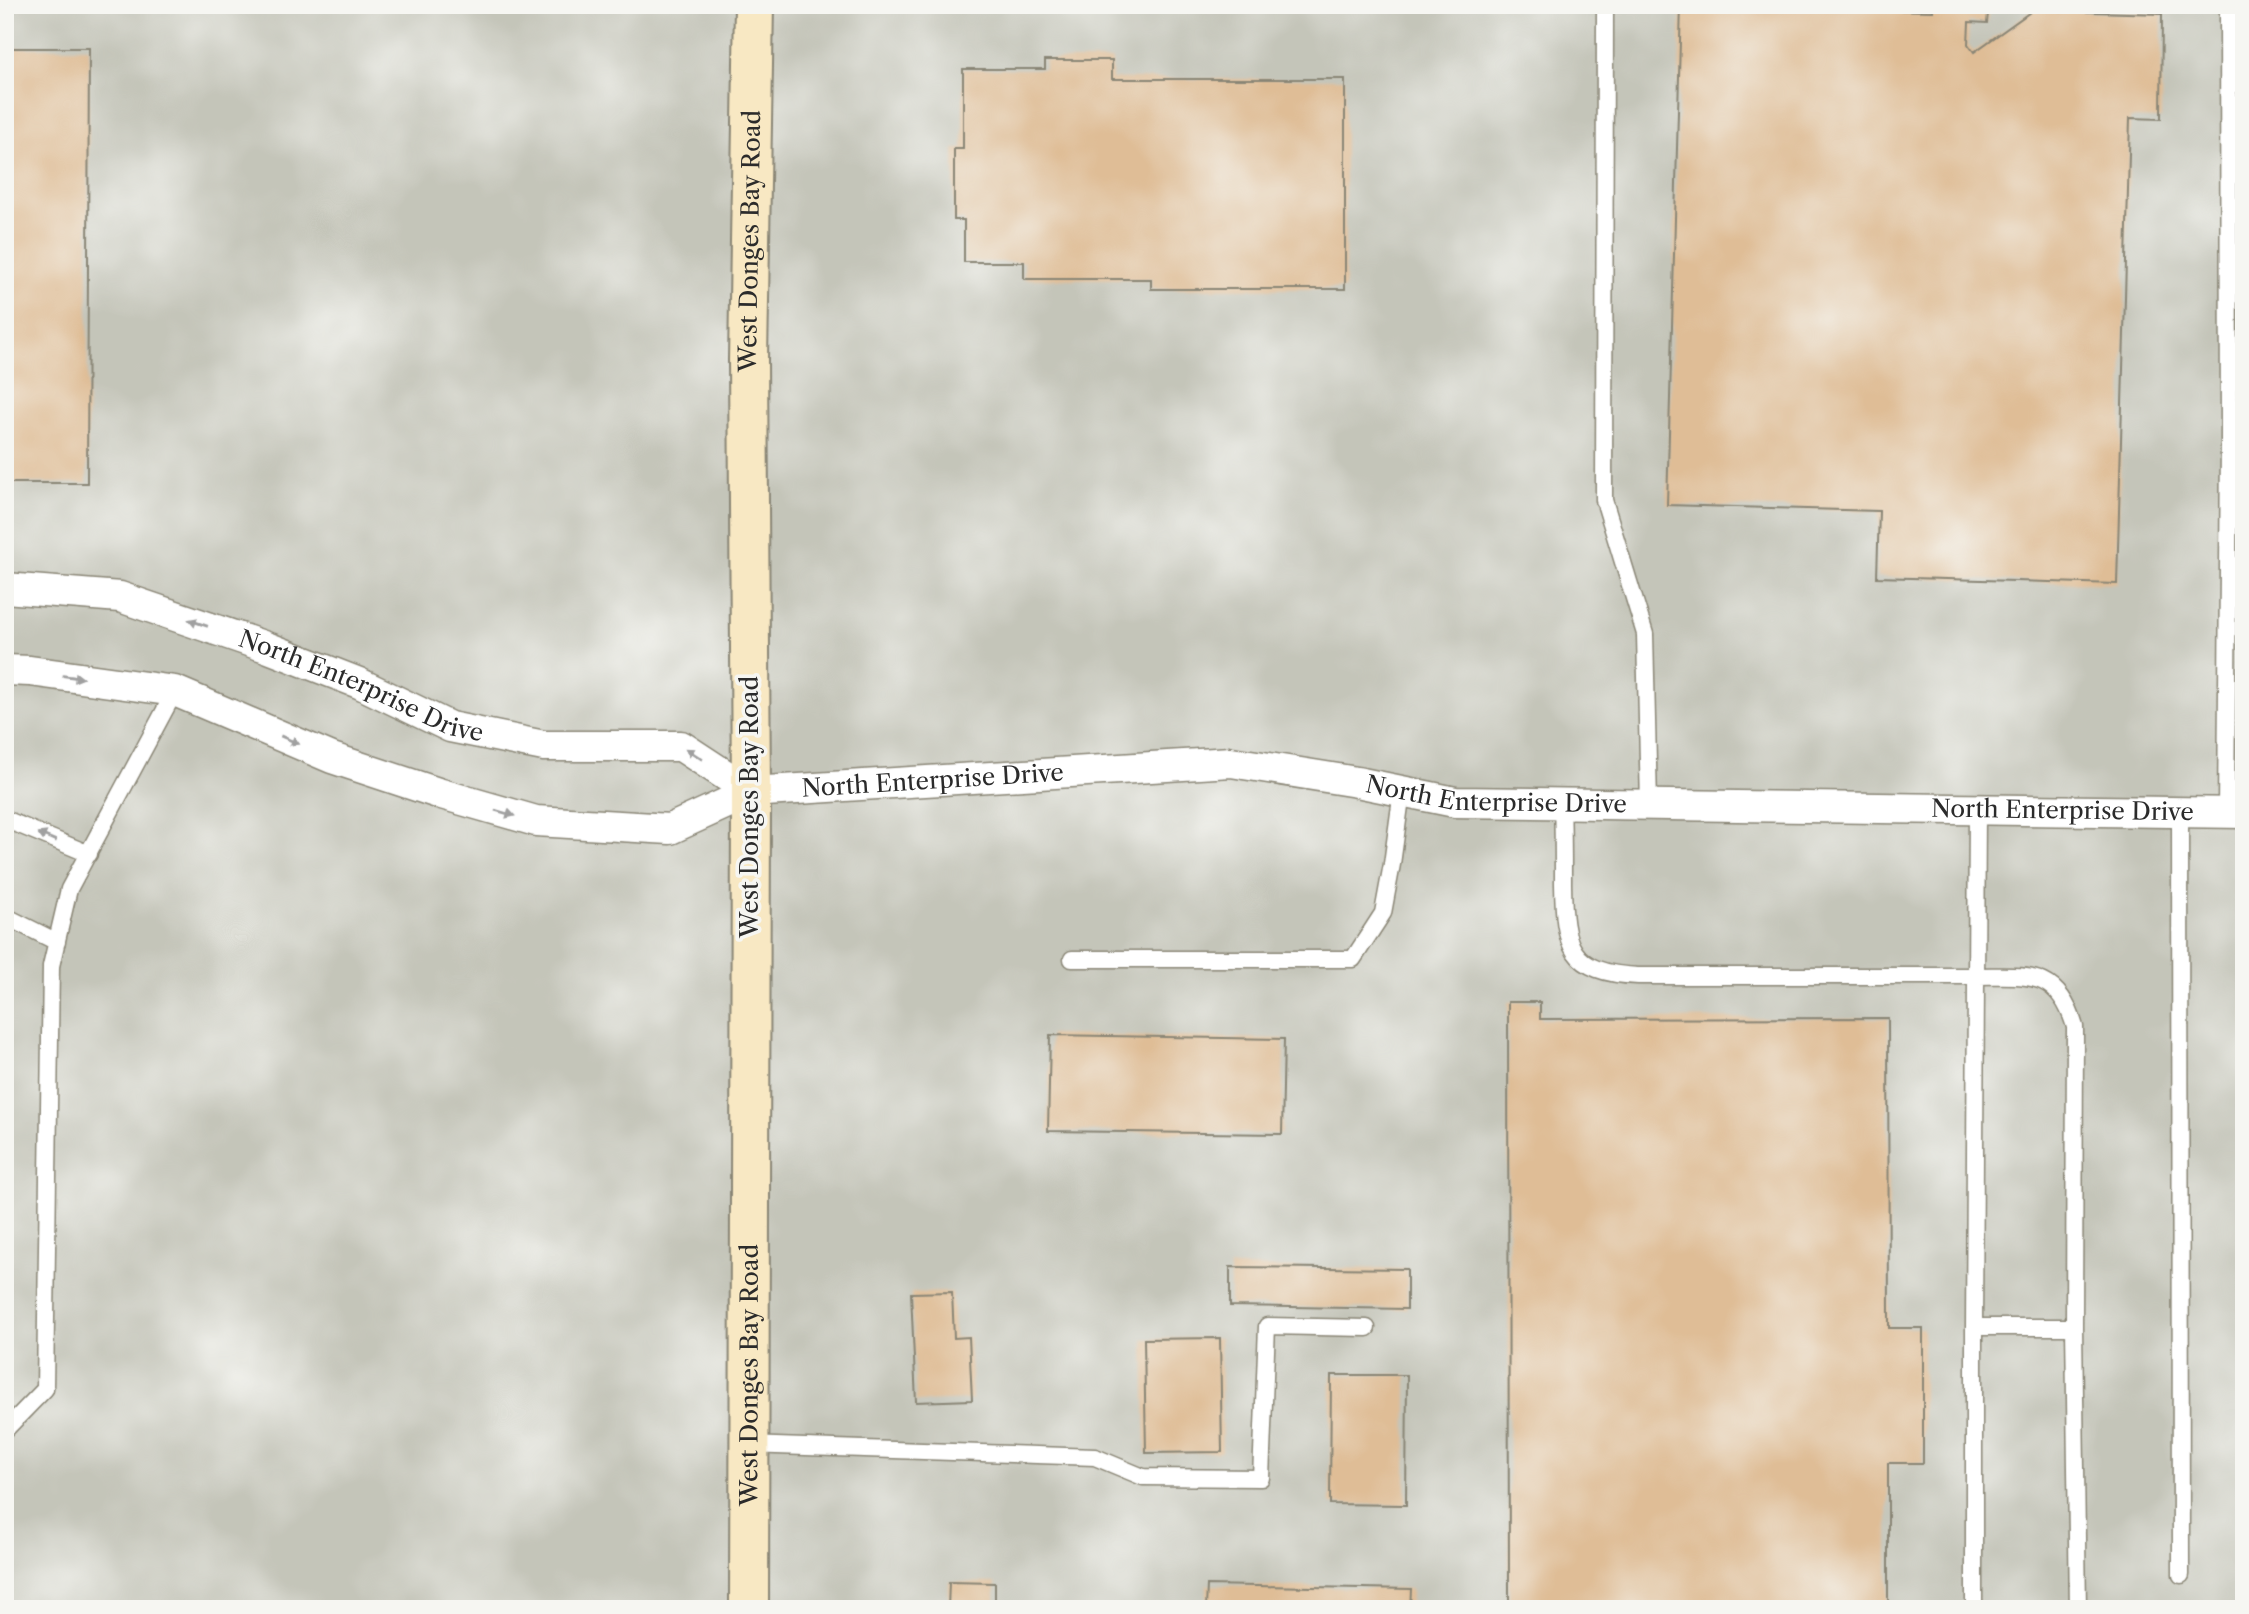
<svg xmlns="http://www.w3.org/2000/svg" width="2249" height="1614" font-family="'Libre Caslon Text',serif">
	<rect width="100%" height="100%" fill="#f6f6f2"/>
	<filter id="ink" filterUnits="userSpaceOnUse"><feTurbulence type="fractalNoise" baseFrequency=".0143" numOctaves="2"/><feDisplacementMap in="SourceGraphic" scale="14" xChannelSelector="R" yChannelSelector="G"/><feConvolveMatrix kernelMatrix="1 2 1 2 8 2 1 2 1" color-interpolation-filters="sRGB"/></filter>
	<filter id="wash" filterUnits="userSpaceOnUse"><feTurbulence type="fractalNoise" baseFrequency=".00686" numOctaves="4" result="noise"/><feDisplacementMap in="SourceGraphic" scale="28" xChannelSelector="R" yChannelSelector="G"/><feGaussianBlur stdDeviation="1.57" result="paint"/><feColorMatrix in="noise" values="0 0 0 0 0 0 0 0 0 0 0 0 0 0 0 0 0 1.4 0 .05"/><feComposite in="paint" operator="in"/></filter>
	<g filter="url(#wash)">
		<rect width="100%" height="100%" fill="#e9e2c0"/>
		<path fill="#c4c5b9" d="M 5,5 L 2244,5 L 2244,1609 L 5,1609 Z"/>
		<g id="blocks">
			<path fill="#dfbd96" d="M 1681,5 L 1888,5 L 1888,10 L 1933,11 L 1933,5 L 1999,5 L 1988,13 L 1987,23 L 1969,22 L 1968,44 L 1974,52 L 2040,5 L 2053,5 L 2057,11 L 2162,14 L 2161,119 L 2130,118 L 2117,584 L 1877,577 L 1879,511 L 1667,505 Z
				M 5,48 L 89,48 L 87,483 L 5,483 Z
				M 1045,60 L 1112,60 L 1112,79 L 1345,79 L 1345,289 L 1151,289 L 1151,279 L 1024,279 L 1024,262 L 964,262 L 964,220 L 954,220 L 954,149 L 963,149 L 963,69 L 1045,69 Z
				M 1508,1002 L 1540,1002 L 1540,1019 L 1888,1018 L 1889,1328 L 1923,1328 L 1923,1463 L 1888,1463 L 1888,1609 L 1509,1609 Z
				M 1050,1035 L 1284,1039 L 1282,1134 L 1048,1131 Z
				M 1230,1267 L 1407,1269 L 1407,1309 L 1230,1306 Z
				M 952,1292 L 954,1338 L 969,1337 L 972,1400 L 916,1402 L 911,1293 Z
				M 1220,1338 L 1222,1452 L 1146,1453 L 1144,1339 Z
				M 1331,1375 L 1407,1375 L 1406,1505 L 1330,1504 Z
				M 949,1582 L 995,1583 L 995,1609 L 948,1609 Z
				M 1207,1585 L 1411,1589 L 1410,1609 L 1206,1609 Z"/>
		</g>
	</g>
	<g filter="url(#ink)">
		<use href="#blocks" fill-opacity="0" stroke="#8a8676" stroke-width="2"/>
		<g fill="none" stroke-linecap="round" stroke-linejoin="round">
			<defs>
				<path id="lane" d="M 1605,5 L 1604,500 L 1645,634 L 1649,805
					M 1562,803 C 1563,830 1563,857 1563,884 C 1564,946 1569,973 1638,976 L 1976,976 C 2028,976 2058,969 2075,1027 L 2074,1327 L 1974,1327 L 1977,810
					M 2180,812 L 2181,1575
					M 2226,813 L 2229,443 L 2228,5
					M 5,819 L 89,854
					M 5,916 L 57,942
					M 1072,959 L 1353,959 L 1383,913 L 1392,864 L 1402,791
					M 1974,1327 L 1974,1609
					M 2074,1327 L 2078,1609
					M 5,1430 L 45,1389 L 51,966 L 69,889 L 175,691
					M 750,1445 L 1095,1457 L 1143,1477 L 1261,1478 L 1267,1326 L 1367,1328"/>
				<g id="street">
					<path id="s1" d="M 5,588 L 120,597 L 269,648 L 359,683 L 450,727 L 544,746 L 681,746 L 751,792"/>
					<path id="s2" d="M 5,670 L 30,671 L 175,691 L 332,758 L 438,793 L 536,821 L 670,829 L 751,792 L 1231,762 L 1357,782 L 1455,802 L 2244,813"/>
				</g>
				<g id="secondary">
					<path id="s3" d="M 749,1609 L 751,792 L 748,360 L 754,5"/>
				</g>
			</defs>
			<use href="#lane" stroke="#8a8676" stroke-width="19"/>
			<use href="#street" stroke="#8a8676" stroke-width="33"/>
			<use href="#secondary" stroke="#8a8676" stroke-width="42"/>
			<use href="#lane" stroke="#fff" stroke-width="16"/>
			<use href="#street" stroke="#fff" stroke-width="30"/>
			<use href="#secondary" stroke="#f8e8c3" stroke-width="38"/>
		</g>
		<defs><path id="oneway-solid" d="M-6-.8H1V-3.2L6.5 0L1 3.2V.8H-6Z" transform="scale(1.75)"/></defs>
		<g fill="#a0a0a0">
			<use href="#oneway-solid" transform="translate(198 623) rotate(-161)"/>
			<use href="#oneway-solid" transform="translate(73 677) rotate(8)"/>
			<use href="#oneway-solid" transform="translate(290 740) rotate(23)"/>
			<use href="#oneway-solid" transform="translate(694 754) rotate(-147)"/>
			<use href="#oneway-solid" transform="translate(505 813) rotate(16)"/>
			<use href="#oneway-solid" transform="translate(47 837) rotate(-157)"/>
		</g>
	</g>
	<g text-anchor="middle" stroke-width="7" stroke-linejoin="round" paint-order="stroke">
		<g font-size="24" fill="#2b2b2b" stroke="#f6f6f2">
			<text dy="8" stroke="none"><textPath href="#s3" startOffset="1368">West Donges Bay Road</textPath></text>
			<text dy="8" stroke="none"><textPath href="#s1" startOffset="373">North Enterprise Drive</textPath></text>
			<text dy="8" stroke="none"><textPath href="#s2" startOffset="961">North Enterprise Drive</textPath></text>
			<text dy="8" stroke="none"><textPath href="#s2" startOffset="1528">North Enterprise Drive</textPath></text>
			<text transform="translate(750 807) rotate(-90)" y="8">West Donges Bay Road</text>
			<text dy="8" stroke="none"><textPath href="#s2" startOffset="2095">North Enterprise Drive</textPath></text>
			<text dy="8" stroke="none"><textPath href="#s3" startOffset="234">West Donges Bay Road</textPath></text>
		</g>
	</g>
	<rect width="2249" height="1614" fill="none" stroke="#f6f6f2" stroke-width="28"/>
</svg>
